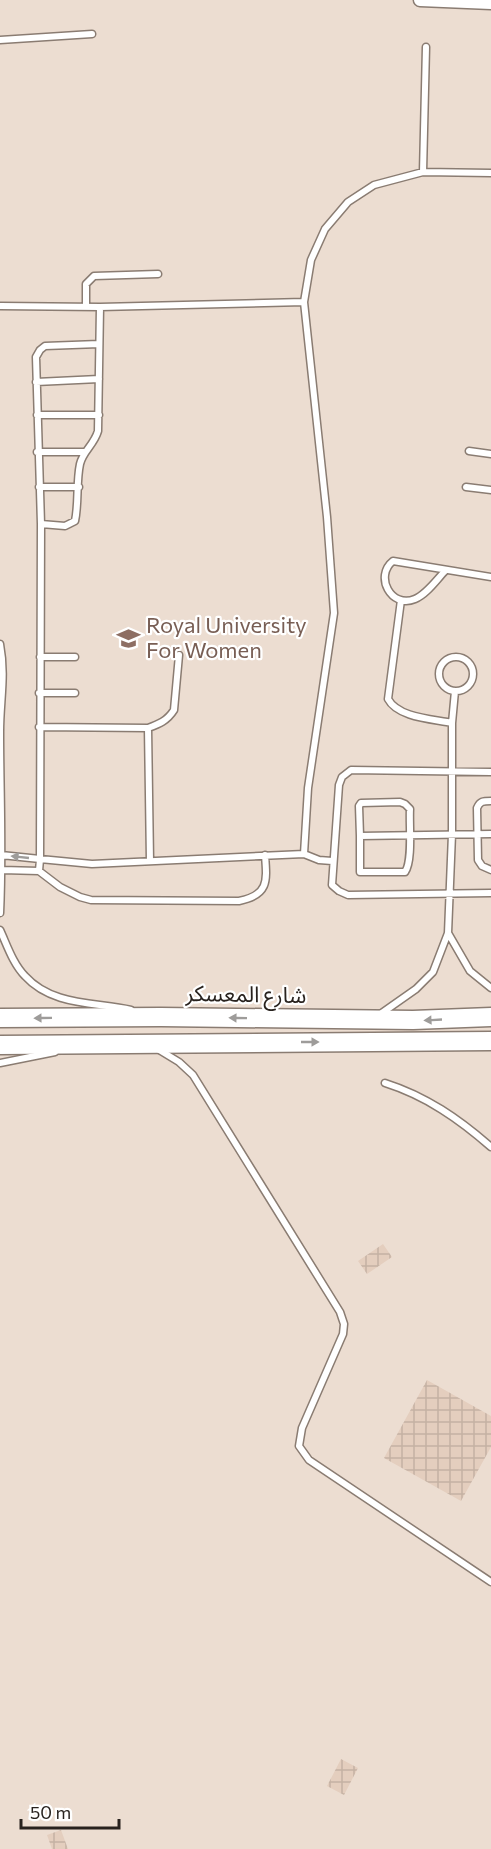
<svg xmlns="http://www.w3.org/2000/svg" width="491" height="1849" font-family="Commissioner,'Noto Sans Arabic',sans-serif">
	<defs>
		<pattern id="industrial-grid" width="8" height="8" patternUnits="userSpaceOnUse" patternTransform="scale(1.5)"><rect width="8" height="8" fill="#e4cebe"/><path d="M0 4h8M4 0v8" fill="none" stroke="#c4b1a3"/></pattern>
	</defs>
	<rect width="100%" height="100%" fill="#ecddd1"/>
	<path fill="url(#industrial-grid)" d="M 383,1244 L 392,1257 L 367,1274 L 358,1261 Z
		M 427,1380 L 491,1416 L 491,1447 L 461,1501 L 384,1458 Z
		M 341,1759 L 358,1768 L 344,1795 L 327,1786 Z
		M 61,1830 L 68,1849 L 52,1849 L 47,1835 Z"/>
	<g fill="none" stroke-linecap="round" stroke-linejoin="round">
		<defs>
			<path id="service" d="M 0,40 L 92,34
				M 423,172 L 426,47
				M 0,306 L 100,307 L 304,302
				M 86,307 L 86,284 L 94,276 L 158,274
				M 99,344 L 45,346 L 40,350 L 36,357 L 41,524 L 65,526 L 75,521 C 79,502 76,483 80,464 C 83,451 94,445 98,431 L 100,307
				M 36,382 L 99,379
				M 37,415 L 99,415
				M 469,451 L 491,454
				M 37,452 L 85,452
				M 39,487 L 79,487
				M 466,487 L 491,490
				M 446,570 C 437,579 427,594 415,599 C 391,609 374,576 393,561 L 491,577
				M 401,600 L 388,699 C 398,718 434,719 452,723
				M 0,644 C 6,676 0,700 0,732 C 0,792 3,853 0,913
				M439 674a17 17 0 1 1 34 0a17 17 0 1 1-34 0Z
				M 40,657 L 75,657
				M 39,693 L 75,693
				M 39,727 L 148,728
				M 491,772 L 351,770 L 342,777 L 339,785 L 332,885 L 339,891 L 348,895 L 491,893
				M 491,801 C 483,801 480,801 477,808 L 478,860 L 482,866 L 491,870
				M 360,836 L 360,872 L 405,872 C 413,861 409,824 410,809 L 405,804 L 400,802 L 361,803 L 359,806 L 360,836 L 491,834
				M 1,855 L 40,859 L 41,524
				M 150,861 L 148,728 C 159,724 167,721 174,710 L 179,655
				M 332,861 L 319,860 L 304,854 L 308,788 L 334,613 L 327,517 L 304,302 L 311,260 L 325,229 L 348,202 L 374,185 L 423,172 L 491,173
				M 2,870 L 39,871 L 60,887 L 80,897 L 91,900 L 239,901 C 269,895 267,881 265,855
				M 39,871 L 40,859 L 92,864 L 304,854
				M 0,930 C 7,945 13,964 25,976 C 52,1006 95,1002 131,1010
				M 448,933 L 470,971 L 491,988
				M 379,1015 L 416,989 L 433,972 L 448,933 L 452,834 L 452,723 L 455,691
				M 156,1048 L 179,1062 L 193,1075 L 340,1312 L 344,1324 L 343,1334 L 302,1428 L 299,1446 L 309,1460 L 491,1582
				M 0,1063 L 55,1052
				M 385,1083 C 426,1096 459,1119 491,1147"/>
			<path id="minor" d="M 420,0 L 491,3"/>
			<path id="primary" d="M 0,1018 L 161,1017 L 413,1020 L 491,1017
				M 0,1045 L 491,1041"/>
		</defs>
		<use href="#service" stroke="#8a7c72" stroke-width="9"/>
		<use href="#minor" stroke="#8a7c72" stroke-width="15"/>
		<use href="#primary" stroke="#8a7c72" stroke-width="21"/>
		<use href="#service" stroke="#fff" stroke-width="6"/>
		<use href="#minor" stroke="#fff" stroke-width="12"/>
		<use href="#primary" stroke="#fff" stroke-width="18"/>
	</g>
	<defs><path id="oneway-solid" d="M-6-.8H1V-3.2L6.5 0L1 3.2V.8H-6Z" transform="scale(1.5)"/></defs>
	<g fill="#9e9c9a">
		<use href="#oneway-solid" transform="translate(20 857) rotate(-174)"/>
		<use href="#oneway-solid" transform="translate(43 1018) rotate(179)"/>
		<use href="#oneway-solid" transform="translate(238 1018) rotate(-179)"/>
		<use href="#oneway-solid" transform="translate(433 1020) rotate(177)"/>
		<use href="#oneway-solid" transform="translate(310 1042)"/>
	</g>
	<defs>
		<symbol id="university-bare" viewBox="-9 -9 18 18"><path d="M0-5L7-2L0 1L-7-2ZM-4 1L0 2.5L4 1V4Q0 6-4 4Z" fill="#8d6e63" stroke="#fff" stroke-width="2.5" paint-order="stroke"/></symbol>
	</defs>
	<g fill-rule="evenodd">
		<use href="#university-bare" x="112" y="622" width="33" height="33"/>
	</g>
	<g text-anchor="middle" stroke-width="4.5" stroke-linejoin="round" paint-order="stroke">
		<g font-size="22" fill="#785e54" stroke="#fff" text-anchor="start">
			<text x="146" y="633">Royal University<tspan x="146" dy="25">For Women</tspan></text>
		</g>
		<g font-size="22" fill="#28221e" stroke="#fff">
			<text transform="translate(246 994) rotate(1)" y="8">شارع المعسكر</text>
		</g>
	</g>
	<path d="M21 1819v9h98v-9" fill="none" stroke="#28221e" stroke-width="3"/>
	<text x="30" y="1819" font-size="18" fill="#28221e" stroke="#ffffff" stroke-width="4.5" paint-order="stroke">50 m</text>
</svg>
